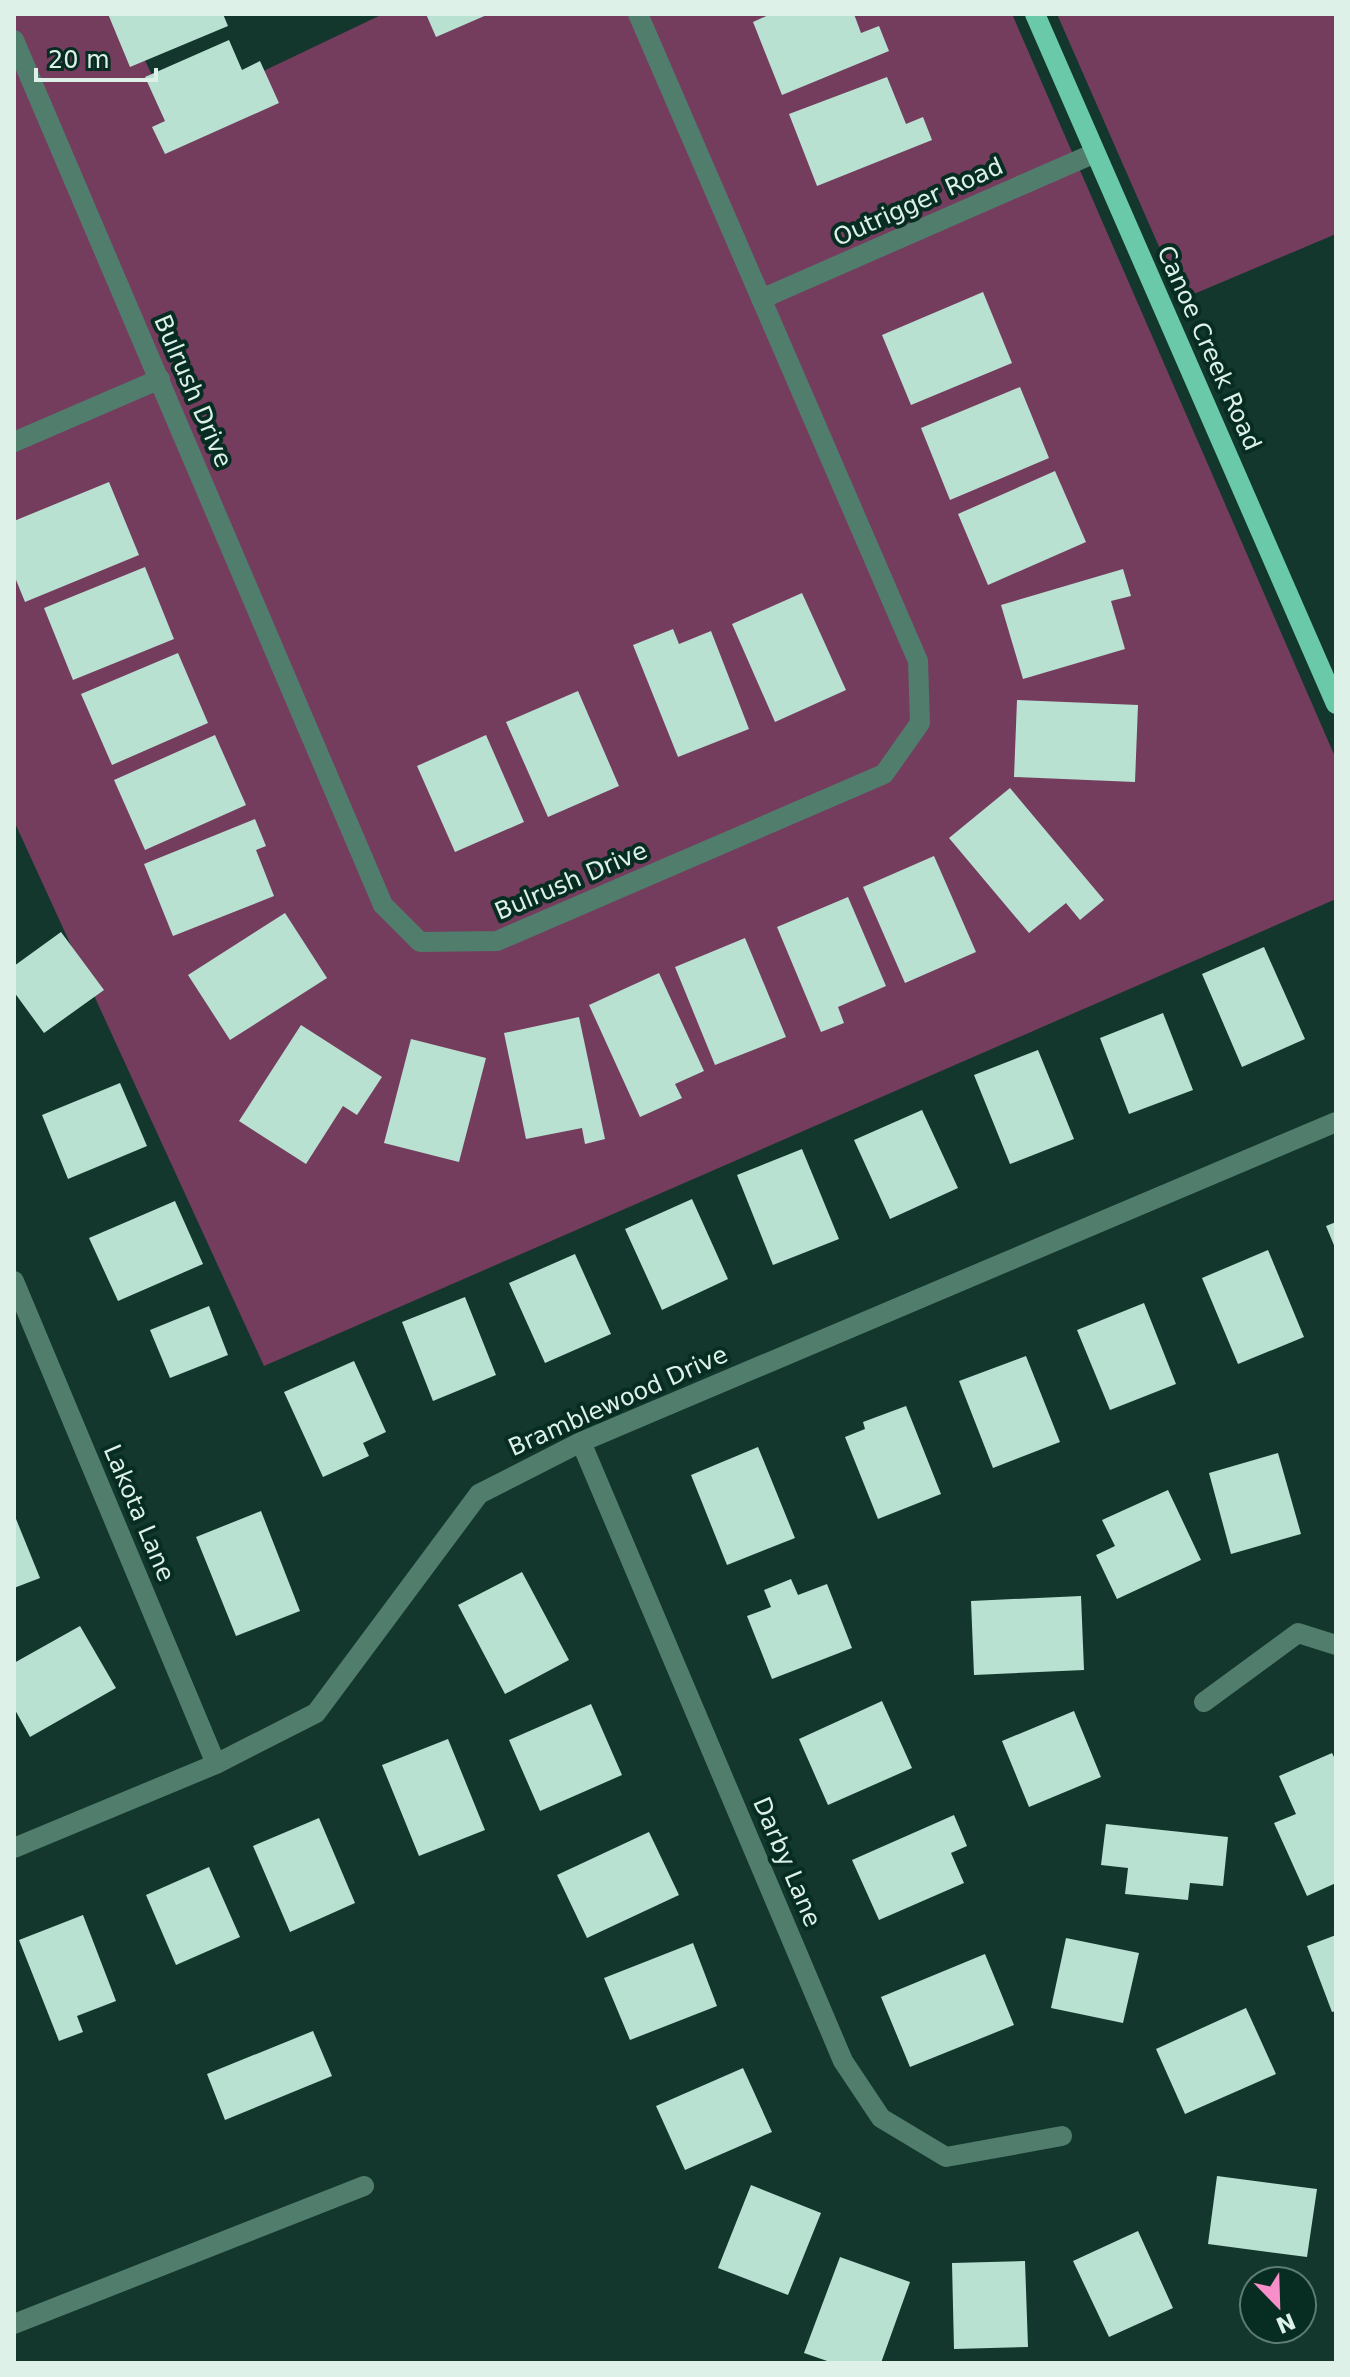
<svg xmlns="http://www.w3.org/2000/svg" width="1350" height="2377" font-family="'DejaVu Sans',sans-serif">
	<rect width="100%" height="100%" fill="#13372c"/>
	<path fill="#753d5d" d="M 14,14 L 123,14 L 171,115 L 383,14 L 1012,14 L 1336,759 L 1336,899 L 264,1366 L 14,821 Z
		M 1057,14 L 1336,14 L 1336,234 L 1182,299 Z"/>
	<path fill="#b9e1d2" d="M 108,14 L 223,14 L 228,26 L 130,67 Z
		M 426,14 L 489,14 L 436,37 Z
		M 771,14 L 854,14 L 861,33 L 879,26 L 889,51 L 782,95 L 753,22 Z
		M 229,40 L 242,70 L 260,61 L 279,103 L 165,154 L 152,127 L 165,121 L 145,77 Z
		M 887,77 L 906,124 L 923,117 L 932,140 L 817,186 L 789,114 Z
		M 983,292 L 1012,363 L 911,405 L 882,335 Z
		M 1020,387 L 1049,458 L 950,500 L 921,428 Z
		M 1055,471 L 1086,542 L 988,585 L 958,514 Z
		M 109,482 L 139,555 L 25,602 L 14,575 L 14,521 Z
		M 145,567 L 174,639 L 73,680 L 44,608 Z
		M 1123,569 L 1131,596 L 1111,601 L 1125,649 L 1023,679 L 1001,605 Z
		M 802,593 L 846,690 L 775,722 L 732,624 Z
		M 673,629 L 679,644 L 711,631 L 749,729 L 678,757 L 633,645 Z
		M 178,653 L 208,723 L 112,765 L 81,694 Z
		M 578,691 L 619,786 L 548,817 L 506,722 Z
		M 1017,700 L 1138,705 L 1135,782 L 1014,777 Z
		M 215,735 L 246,805 L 145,850 L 114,780 Z
		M 486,735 L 524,822 L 455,852 L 417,766 Z
		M 1010,788 L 1104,900 L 1080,920 L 1066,903 L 1029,933 L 949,838 Z
		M 255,819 L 266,846 L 256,850 L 274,896 L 173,936 L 144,864 Z
		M 934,856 L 976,952 L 905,983 L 863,887 Z
		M 848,897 L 886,986 L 838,1007 L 844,1023 L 821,1032 L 777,927 Z
		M 285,913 L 327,978 L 230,1040 L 188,975 Z
		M 61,932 L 104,990 L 44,1033 L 14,992 L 14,966 Z
		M 745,938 L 786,1037 L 715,1065 L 675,967 Z
		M 1264,947 L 1305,1039 L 1242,1067 L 1202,974 Z
		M 659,973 L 704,1071 L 675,1084 L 682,1098 L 640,1117 L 589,1005 Z
		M 1163,1013 L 1193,1090 L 1129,1114 L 1100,1038 Z
		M 579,1017 L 605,1139 L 585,1144 L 582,1128 L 526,1139 L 504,1033 Z
		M 301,1025 L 382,1077 L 357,1115 L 343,1106 L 306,1164 L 239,1121 Z
		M 411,1039 L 486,1058 L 459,1162 L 384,1143 Z
		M 1038,1050 L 1074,1139 L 1010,1164 L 974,1075 Z
		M 120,1083 L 147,1146 L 68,1179 L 42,1115 Z
		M 922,1110 L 958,1188 L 890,1219 L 854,1140 Z
		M 802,1149 L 839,1239 L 773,1265 L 737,1175 Z
		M 692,1199 L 728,1279 L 662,1310 L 625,1229 Z
		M 175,1201 L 203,1264 L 118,1301 L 89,1238 Z
		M 1336,1222 L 1336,1250 L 1326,1226 Z
		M 1268,1250 L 1304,1337 L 1238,1364 L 1202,1278 Z
		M 575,1254 L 611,1334 L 545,1363 L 509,1283 Z
		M 465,1297 L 496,1375 L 433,1401 L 402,1322 Z
		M 1144,1303 L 1176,1384 L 1110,1410 L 1077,1330 Z
		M 209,1306 L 228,1355 L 170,1378 L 150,1330 Z
		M 1026,1356 L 1060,1442 L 993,1468 L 959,1381 Z
		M 354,1361 L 386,1432 L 363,1443 L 369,1456 L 323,1477 L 284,1392 Z
		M 906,1406 L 941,1494 L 878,1519 L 845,1437 L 865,1429 L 863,1422 Z
		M 758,1447 L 795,1538 L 727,1565 L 691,1475 Z
		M 1278,1453 L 1301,1534 L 1231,1554 L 1209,1473 Z
		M 1168,1490 L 1201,1560 L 1117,1599 L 1096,1555 L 1115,1546 L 1102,1520 Z
		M 261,1511 L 300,1611 L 236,1636 L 196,1537 Z
		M 14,1514 L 40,1578 L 14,1588 Z
		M 522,1572 L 569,1660 L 505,1694 L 458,1605 Z
		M 791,1579 L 798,1595 L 827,1584 L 852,1648 L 772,1679 L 747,1616 L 771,1607 L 764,1590 Z
		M 1081,1596 L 1084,1670 L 974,1675 L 971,1601 Z
		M 80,1626 L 116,1688 L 30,1737 L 14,1708 L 14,1663 Z
		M 882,1701 L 912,1768 L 828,1805 L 799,1739 Z
		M 591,1704 L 622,1775 L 540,1811 L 509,1740 Z
		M 1074,1711 L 1101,1777 L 1029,1807 L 1002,1741 Z
		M 448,1739 L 485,1830 L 419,1856 L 382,1765 Z
		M 1332,1753 L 1336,1761 L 1336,1883 L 1307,1896 L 1274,1823 L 1296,1814 L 1279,1776 Z
		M 954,1815 L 967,1846 L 951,1853 L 964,1883 L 879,1920 L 852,1860 Z
		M 319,1818 L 355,1903 L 290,1932 L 253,1846 Z
		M 1106,1824 L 1228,1837 L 1223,1886 L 1190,1883 L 1188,1900 L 1125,1894 L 1128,1868 L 1101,1865 Z
		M 649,1832 L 679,1895 L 587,1938 L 557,1875 Z
		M 209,1867 L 240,1937 L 176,1965 L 146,1895 Z
		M 83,1915 L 116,2001 L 77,2016 L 83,2032 L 59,2041 L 19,1940 Z
		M 1336,1935 L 1336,2011 L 1332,2012 L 1307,1946 Z
		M 1066,1938 L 1139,1953 L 1123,2023 L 1051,2008 Z
		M 693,1943 L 717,2006 L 630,2040 L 604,1978 Z
		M 985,1954 L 1014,2025 L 910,2067 L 881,1997 Z
		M 1246,2008 L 1276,2074 L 1185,2114 L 1156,2049 Z
		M 313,2031 L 332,2076 L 225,2120 L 207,2074 Z
		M 743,2068 L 772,2132 L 685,2170 L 656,2106 Z
		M 1217,2176 L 1317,2189 L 1307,2257 L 1208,2244 Z
		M 751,2185 L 821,2213 L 788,2295 L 718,2268 Z
		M 1138,2231 L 1173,2308 L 1109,2337 L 1073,2261 Z
		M 840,2257 L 910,2282 L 881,2363 L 833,2363 L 804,2353 Z
		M 1025,2261 L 1028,2347 L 954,2349 L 952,2263 Z"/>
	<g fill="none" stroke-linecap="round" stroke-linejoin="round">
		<path stroke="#517d6d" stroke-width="20" d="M 14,40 L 383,905 L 420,942 L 497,941 L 884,774 L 920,723 L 918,661 L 638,14
			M 761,299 L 1095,153
			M 14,442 L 160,379
			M 14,1281 L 216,1764
			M 581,1442 L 843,2061 L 881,2118 L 946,2157 L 1062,2136
			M 1204,1702 L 1298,1633 L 1336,1645
			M 14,1848 L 216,1764 L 316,1713 L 479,1494 L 581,1442 L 1336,1122
			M 14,2324 L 364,2186"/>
		<path stroke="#6ac9a9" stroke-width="20" d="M 1035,14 L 1336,704"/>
	</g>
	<g text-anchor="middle" stroke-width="8" stroke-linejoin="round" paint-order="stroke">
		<g font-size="24" fill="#ddf1e9" stroke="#072d22">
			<text transform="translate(918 202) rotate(-24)" y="8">Outrigger Road</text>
			<text transform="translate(1209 348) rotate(66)" y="8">Canoe Creek Road</text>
			<text transform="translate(193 391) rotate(67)" y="8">Bulrush Drive</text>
			<text transform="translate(571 881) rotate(-23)" y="8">Bulrush Drive</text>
			<text transform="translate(618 1401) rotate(-24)" y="8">Bramblewood Drive</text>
			<text transform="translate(139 1513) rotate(67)" y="8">Lakota Lane</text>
			<text transform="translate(787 1862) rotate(67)" y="8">Darby Lane</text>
		</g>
	</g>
	<rect width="1350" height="2377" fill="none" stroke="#ddf1e9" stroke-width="32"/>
	<g transform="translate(1278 2305) rotate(157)"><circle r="38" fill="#072d22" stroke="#5d7b72" stroke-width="2"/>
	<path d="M0-6L14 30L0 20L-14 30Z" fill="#f98fca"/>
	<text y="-12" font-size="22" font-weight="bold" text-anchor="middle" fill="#ddf1e9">N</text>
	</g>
	<path d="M36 68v12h120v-12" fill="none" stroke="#ddf1e9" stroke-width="4"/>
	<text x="48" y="68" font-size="24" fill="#ddf1e9" stroke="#072d22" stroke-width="6" paint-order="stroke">20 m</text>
</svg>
